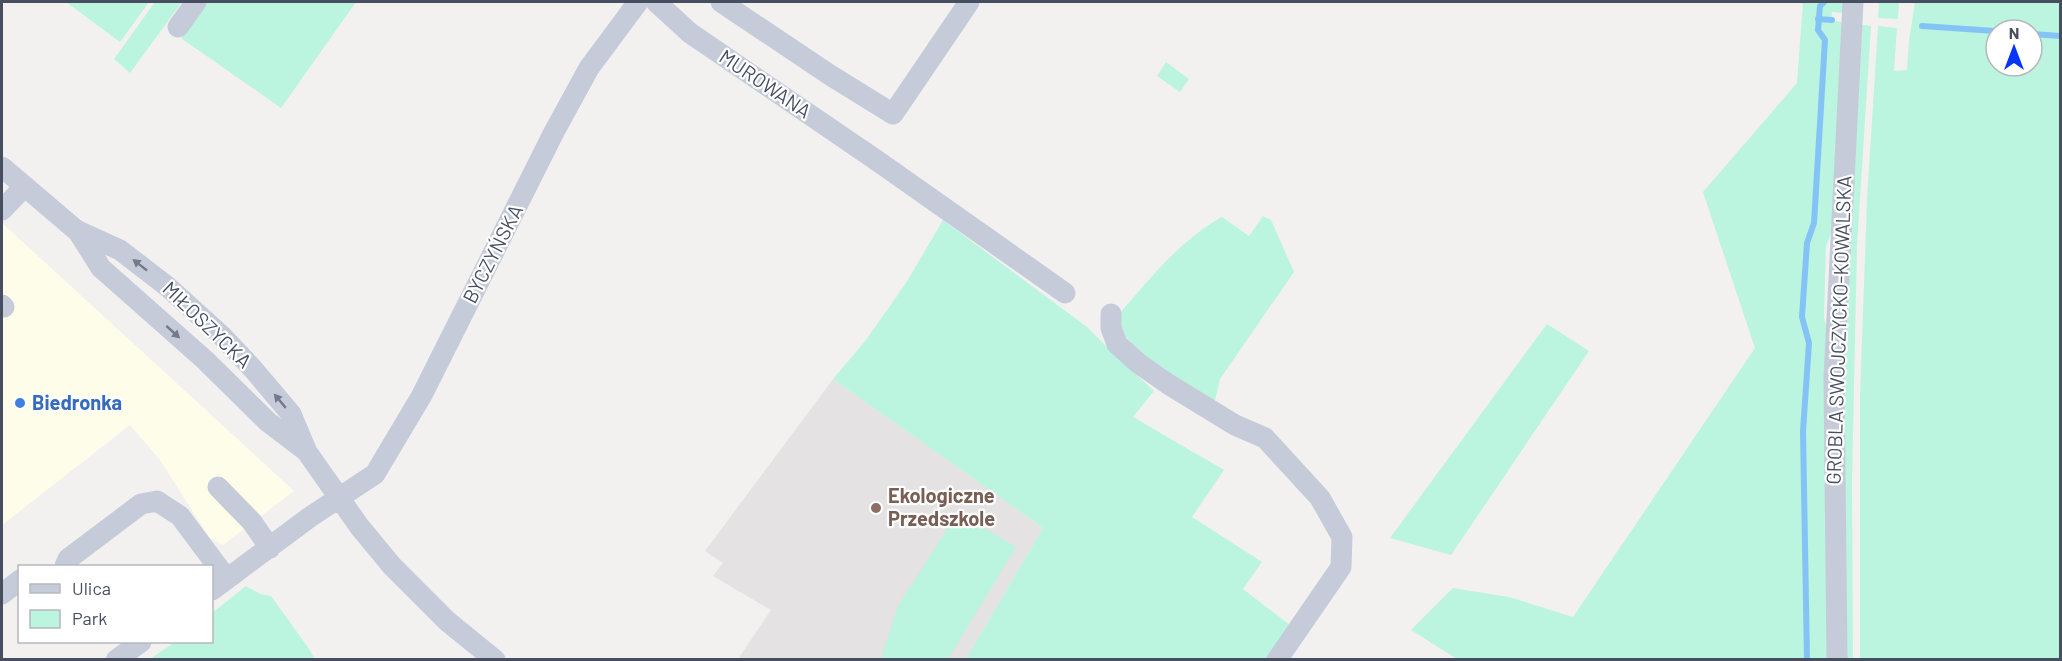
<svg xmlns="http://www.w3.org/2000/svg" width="2062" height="661" font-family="Barlow,sans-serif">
	<rect width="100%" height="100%" fill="#f3f1f0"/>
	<path fill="#fefde9" d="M 2,223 L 294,491 L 223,545 L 209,537 L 160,460 L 130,425 L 2,525 Z"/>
	<path fill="#e4e2e2" d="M 833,379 L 1043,528 L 966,659 L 738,659 L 771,610 L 713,576 L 723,563 L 705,551 Z"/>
	<path fill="#bbf4df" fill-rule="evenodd" d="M 66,2 L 149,2 L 120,42 Z
		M 155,2 L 182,2 L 130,73 L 114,59 Z
		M 207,2 L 356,2 L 281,108 L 181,38 Z
		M 1803,2 L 1848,2 L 1841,13 L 1832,12 L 1831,21 L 1842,22 L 1834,225 L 1826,246 L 1824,318 L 1831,345 L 1831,659 L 1457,659 L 1411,630 L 1453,588 L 1509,597 L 1573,617 L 1755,348 L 1703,192 L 1797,83 Z
		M 1879,2 L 1899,2 L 1898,19 L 1878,18 Z
		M 1915,2 L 2060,2 L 2060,659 L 1860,659 L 1860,397 L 1867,199 L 1878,26 L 1897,28 L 1894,71 L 1907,70 L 1909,41 ZM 1996,30 L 2032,30 L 2032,66 L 1996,66 Z
		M 1857,24 L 1871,26 L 1857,246 L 1852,481 L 1853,659 L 1844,660 L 1839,339 Z
		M 1166,62 L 1189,79 L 1180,92 L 1157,76 Z
		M 1263,216 L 1271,220 L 1294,272 L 1220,379 L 1214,404 L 1156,371 L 1122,333 L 1118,315 C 1149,280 1180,240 1222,217 L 1249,236 Z
		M 943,220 L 1087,327 L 1109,349 L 1154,391 L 1133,417 L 1224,470 L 1192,517 L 1262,562 L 1243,589 L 1294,628 L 1269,659 L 966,659 L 1043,528 L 833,379 L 866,340 L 906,283 Z
		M 1547,324 L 1589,351 L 1451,555 L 1390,538 Z
		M 958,512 L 1016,547 L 948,659 L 881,659 L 898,606 Z
		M 246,586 L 260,594 L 271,596 L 307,646 L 315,659 L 150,659 L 175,642 L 212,642 L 212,613 Z"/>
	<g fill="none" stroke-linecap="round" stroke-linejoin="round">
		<path stroke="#84c3f6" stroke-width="6" d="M 1818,19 L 1832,20
			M 1922,26 L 1995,31
			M 2032,34 L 2060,36
			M 1807,660 L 1803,431 L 1809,343 L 1802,317 L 1807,243 L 1814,223 L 1825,40 L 1818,30 L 1820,6 L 1824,2"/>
		<path stroke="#c6cbda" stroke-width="21" d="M 656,2 L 690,33 L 879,162 L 1065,293
			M 721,2 L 830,75 L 893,114 L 969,2
			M 178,27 L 196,2
			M 2,167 L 76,230 L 120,250 L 168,287 L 222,336 L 253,369 L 291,414 L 307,452 L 359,526 L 392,566 L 447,621 L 495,660
			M 2,210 L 24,187
			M 77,230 L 101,268 L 205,360 L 268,422 L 306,451
			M 2,305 L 4,307
			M 1111,314 L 1111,328 L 1117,344 L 1138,363 L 1168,384 L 1235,425 L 1265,438 L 1320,498 L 1342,537 L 1341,567 L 1277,660
			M 218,487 L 252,522 L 270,548
			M 65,566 L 68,559 L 141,504 L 157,501 L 180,516 L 227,579
			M 212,590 L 310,517 L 375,474 L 422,395 L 554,132 L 589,68 L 638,2
			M 2,594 L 20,580
			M 116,660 L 141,642
			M 1837,660 L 1834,378 L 1853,2"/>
	</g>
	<defs><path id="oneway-solid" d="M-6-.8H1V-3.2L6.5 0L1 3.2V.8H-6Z" transform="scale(1.5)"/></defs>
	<g fill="#737a8b">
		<use href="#oneway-solid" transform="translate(140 265) rotate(-142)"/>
		<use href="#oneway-solid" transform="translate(173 332) rotate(42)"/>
		<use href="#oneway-solid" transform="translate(280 401) rotate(-130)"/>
	</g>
	<circle fill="#3f7fe0" stroke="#fff" stroke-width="2" cx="20" cy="403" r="6"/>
	<circle fill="#8d6e63" stroke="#fff" stroke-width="2" cx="876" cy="508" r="6"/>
	<g text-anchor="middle" stroke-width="4.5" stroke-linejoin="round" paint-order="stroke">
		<g font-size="20" fill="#464e60" stroke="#fff">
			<text transform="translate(765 84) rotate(34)" y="7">MUROWANA</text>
			<text transform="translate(493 254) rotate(-63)" y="7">BYCZYŃSKA</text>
			<text transform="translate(207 325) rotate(44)" y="7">MIŁOSZYCKA</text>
			<text transform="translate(1839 330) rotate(-88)" y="7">GROBLA SWOJCZYCKO-KOWALSKA</text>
		</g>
		<g font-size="20" font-weight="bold" fill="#366cbe" stroke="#fff" text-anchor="start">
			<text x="32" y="410">Biedronka</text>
		</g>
		<g font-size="20" font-weight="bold" fill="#785e54" stroke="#fff" text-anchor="start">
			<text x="888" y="503">Ekologiczne<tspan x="888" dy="23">Przedszkole</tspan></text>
		</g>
	</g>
	<rect width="2062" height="661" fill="none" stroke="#464e60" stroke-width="6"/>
	<rect x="18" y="565" width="195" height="78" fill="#ffffff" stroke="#b5b8bf" stroke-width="1.5"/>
	<rect x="30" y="584" width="30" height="9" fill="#c6cbda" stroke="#b5b8bf" stroke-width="1.5"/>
	<text x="72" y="595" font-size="18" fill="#464e60">Ulica</text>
	<rect x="30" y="610" width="30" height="18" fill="#bbf4df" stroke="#b5b8bf" stroke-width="1.5"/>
	<text x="72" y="625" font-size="18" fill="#464e60">Park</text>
	<g transform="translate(2014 48)"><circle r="28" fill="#ffffff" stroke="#b5b8bf" stroke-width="1.5"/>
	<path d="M0-4.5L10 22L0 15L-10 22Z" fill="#0535f8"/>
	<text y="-9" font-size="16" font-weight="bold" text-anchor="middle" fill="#464e60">N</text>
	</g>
</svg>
